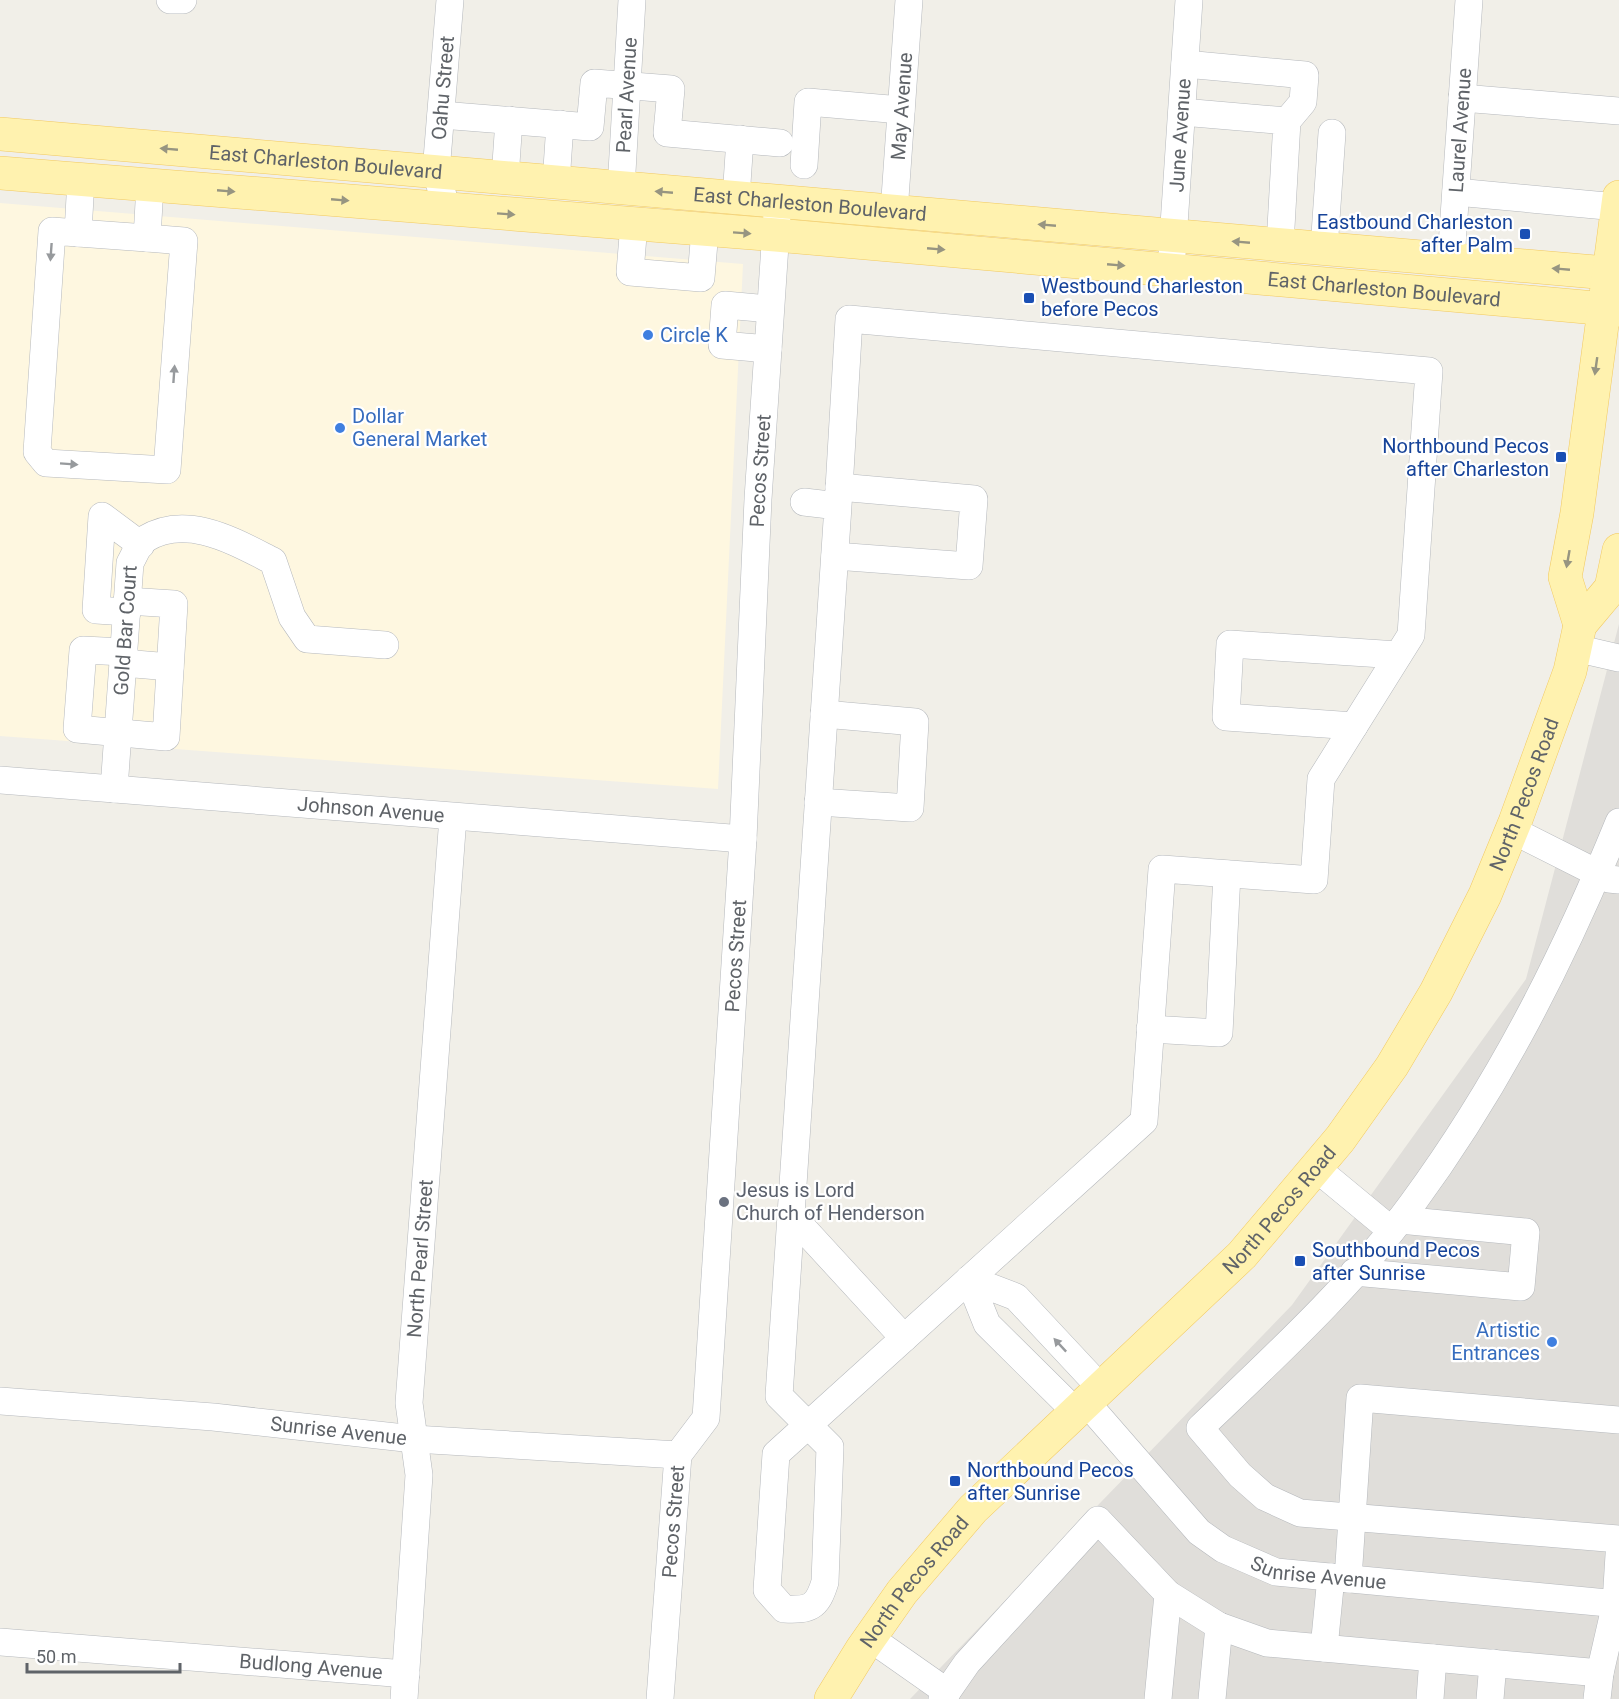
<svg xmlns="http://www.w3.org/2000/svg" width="1619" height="1699" font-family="Roboto,sans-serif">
	<rect width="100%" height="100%" fill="#f1efe8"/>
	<path fill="#fef7e0" d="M 0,203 L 743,264 L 718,789 L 0,736 Z"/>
	<path fill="#e0deda" d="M 1619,624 L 1619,1699 L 910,1699 L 1292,1305 L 1526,979 Z"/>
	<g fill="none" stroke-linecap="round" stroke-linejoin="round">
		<defs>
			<g id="minor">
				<path d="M 170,0 L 183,0"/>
				<path d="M 1185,64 L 1305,75 L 1303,102 L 1287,121"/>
				<path d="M 1462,98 L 1619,111"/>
				<path d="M 1182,112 L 1287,121 L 1280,245"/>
				<path d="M 441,115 L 590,127 L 594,83 L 671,89 L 667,133 L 780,143"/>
				<path d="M 804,165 L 808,102 L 901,110"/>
				<path d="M 505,178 L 509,120"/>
				<path d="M 81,179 L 78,233 L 52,231 L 37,452 L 46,463 L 167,470 L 184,241 L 147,238 L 150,185"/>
				<path d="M 556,183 L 560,124"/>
				<path id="s1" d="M 621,189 L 632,0"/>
				<path d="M 1456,192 L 1617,207"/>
				<path d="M 736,198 L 740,139"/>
				<path id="s2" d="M 447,209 L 436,172 L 450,0"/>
				<path id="s3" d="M 894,212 L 909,0"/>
				<path d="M 634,224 L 630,272 L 701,278 L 705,230"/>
				<path d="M 78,233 L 147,238"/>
				<path d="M 1324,249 L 1332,133"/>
				<path id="s4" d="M 1451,260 L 1469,0"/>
				<path id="s5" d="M 1171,270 L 1189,0"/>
				<path d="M 768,349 L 722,345 L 725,305 L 770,309"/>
				<path d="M 804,502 L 838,506 L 849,319 L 1429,371 L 1411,635 L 1321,779 L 1314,880 L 1162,869 L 1144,1121 C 1021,1232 898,1343 776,1454 L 767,1590 L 784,1609 C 810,1610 817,1608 825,1582 L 830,1447 L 779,1396 L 838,506"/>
				<path d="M 835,556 L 969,566 L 974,499 L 839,487"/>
				<path d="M 127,612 L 96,610 L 102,516 L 141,545"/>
				<path d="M 1575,648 L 1619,658"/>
				<path d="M 124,652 L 83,650 L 77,729 L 166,737 L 174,604 L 127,601"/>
				<path d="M 123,663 L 170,667"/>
				<path d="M 1354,726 L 1226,717 L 1230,644 L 1398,655"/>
				<path id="s6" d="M 0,780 L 743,839"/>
				<path id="s7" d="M 114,789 L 130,563 C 134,556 139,543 145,539 C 187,513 235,542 273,561 L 292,617 L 307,639 L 385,645"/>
				<path d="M 818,802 L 910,808 L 915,722 L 824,714"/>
				<path d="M 1619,822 C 1563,959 1500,1084 1412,1204 C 1355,1283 1271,1360 1200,1428 L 1240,1475 L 1265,1497 L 1300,1513 L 1619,1539"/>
				<path d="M 1512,830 L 1609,879 L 1619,880"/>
				<path d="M 1150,1029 L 1219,1033 L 1227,874"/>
				<path d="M 1316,1168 L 1391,1230"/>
				<path d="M 791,1215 L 904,1338"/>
				<path d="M 1354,1272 L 1521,1287 L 1526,1232 L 1400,1220"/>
				<path id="s8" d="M 0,1401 L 213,1417 L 414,1439 L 678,1455"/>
				<path id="s9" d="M 1085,1401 L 1199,1532 L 1223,1549 L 1276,1572 L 1619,1604"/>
				<path d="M 1075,1411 L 987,1324 L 969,1279 L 1016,1297 L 1100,1387"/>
				<path d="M 1348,1579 L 1360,1398 L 1619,1420"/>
				<path d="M 870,1638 L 947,1692"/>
				<path id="s10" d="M 0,1642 L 406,1674"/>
				<path d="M 1324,1648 L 1331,1577"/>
				<path id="s11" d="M 404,1699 L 419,1475 L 409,1403 L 453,817"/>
				<path id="s12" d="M 660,1699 L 678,1455 L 706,1418 L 743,839 L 758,499 L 777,215"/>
				<path d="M 942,1699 L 967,1663 L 1098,1520 L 1168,1594 L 1219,1626 L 1267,1643 L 1600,1673"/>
				<path d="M 1158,1699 L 1168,1594"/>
				<path d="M 1212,1699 L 1219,1626"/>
				<path d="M 1430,1699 L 1433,1658"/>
				<path d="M 1490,1699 L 1493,1663"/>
				<path d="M 1597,1699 L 1600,1673 L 1616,1603 L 1619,1555"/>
			</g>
			<g id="major">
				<path id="s13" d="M 0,134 L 1619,274"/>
				<path id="s14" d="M 0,173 L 776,235 L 1619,310"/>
				<path d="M 1580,625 L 1565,577 L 1577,513 L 1619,197"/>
				<path id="s15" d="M 831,1699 L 862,1649 L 902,1592 L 973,1509 L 1242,1255 L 1340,1139 L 1392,1066 L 1436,992 L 1485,895 L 1515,822 L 1570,671 L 1580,625 L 1611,588 L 1619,550"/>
			</g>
		</defs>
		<use href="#minor" stroke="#b5b8bc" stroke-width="28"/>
		<use href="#major" stroke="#f2c960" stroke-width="34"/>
		<use href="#minor" stroke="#fff" stroke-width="27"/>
		<use href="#major" stroke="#fff2af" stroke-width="33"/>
	</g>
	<defs><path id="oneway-solid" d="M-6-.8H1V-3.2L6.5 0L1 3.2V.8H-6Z" transform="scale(1.5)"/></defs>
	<g fill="#979581">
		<use href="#oneway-solid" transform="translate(169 149) rotate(-175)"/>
		<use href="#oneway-solid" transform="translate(226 191) rotate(5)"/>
		<use href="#oneway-solid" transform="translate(664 192) rotate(-175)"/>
		<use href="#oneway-solid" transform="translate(340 200) rotate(5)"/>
		<use href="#oneway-solid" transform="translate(506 214) rotate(4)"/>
		<use href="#oneway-solid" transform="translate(1047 225) rotate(-175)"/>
		<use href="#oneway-solid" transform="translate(742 233) rotate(4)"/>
		<use href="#oneway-solid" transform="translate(1241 242) rotate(-175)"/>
		<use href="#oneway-solid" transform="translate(936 249) rotate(5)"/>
		<use href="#oneway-solid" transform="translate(1116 265) rotate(5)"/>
		<use href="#oneway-solid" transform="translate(1561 269) rotate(-175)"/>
		<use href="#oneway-solid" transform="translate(1596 366) rotate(98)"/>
		<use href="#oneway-solid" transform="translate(1568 559) rotate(100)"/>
	</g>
	<g fill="#979a9d">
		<use href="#oneway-solid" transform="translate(51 252) rotate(94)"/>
		<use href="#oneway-solid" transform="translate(174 374) rotate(-86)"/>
		<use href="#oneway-solid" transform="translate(69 464) rotate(4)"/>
		<use href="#oneway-solid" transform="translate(1060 1345) rotate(-133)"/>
	</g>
	<g fill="#1a4fb4" stroke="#fff" stroke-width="2">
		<rect x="1519" y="228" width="12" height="12" rx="3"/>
		<rect x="1023" y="292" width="12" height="12" rx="3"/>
		<rect x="1555" y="451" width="12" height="12" rx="3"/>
		<rect x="1294" y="1255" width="12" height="12" rx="3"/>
		<rect x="949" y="1475" width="12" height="12" rx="3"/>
	</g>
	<g fill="#3f7fe0" stroke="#fff" stroke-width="2">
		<circle cx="648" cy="335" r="6"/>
		<circle cx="340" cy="428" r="6"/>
		<circle cx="1552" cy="1342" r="6"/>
	</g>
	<circle fill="#6b7280" stroke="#fff" stroke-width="2" cx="724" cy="1202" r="6"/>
	<g text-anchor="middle" stroke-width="4.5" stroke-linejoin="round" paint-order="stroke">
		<g font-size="20" fill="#5f6368" stroke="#fff">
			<text dy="7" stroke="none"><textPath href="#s2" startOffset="123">Oahu Street</textPath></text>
			<text dy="7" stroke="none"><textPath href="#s1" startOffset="94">Pearl Avenue</textPath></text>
			<text dy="7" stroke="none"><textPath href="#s3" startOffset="106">May Avenue</textPath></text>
			<text dy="7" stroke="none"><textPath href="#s4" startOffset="130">Laurel Avenue</textPath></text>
			<text dy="7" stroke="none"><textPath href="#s5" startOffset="135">June Avenue</textPath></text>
			<text dy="7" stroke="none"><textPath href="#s13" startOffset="327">East Charleston Boulevard</textPath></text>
			<text dy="7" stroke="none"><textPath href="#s13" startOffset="813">East Charleston Boulevard</textPath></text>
			<text dy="7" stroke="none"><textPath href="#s14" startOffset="1389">East Charleston Boulevard</textPath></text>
			<text dy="7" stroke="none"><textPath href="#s12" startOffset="1240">Pecos Street</textPath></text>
			<text dy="7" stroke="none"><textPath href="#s7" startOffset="159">Gold Bar Court</textPath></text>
			<text dy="7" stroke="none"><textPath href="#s15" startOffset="1152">North Pecos Road</textPath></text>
			<text dy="7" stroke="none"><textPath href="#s6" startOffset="372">Johnson Avenue</textPath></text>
			<text dy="7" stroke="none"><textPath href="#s12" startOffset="754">Pecos Street</textPath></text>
			<text dy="7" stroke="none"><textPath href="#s15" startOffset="666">North Pecos Road</textPath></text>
			<text dy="7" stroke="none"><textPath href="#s11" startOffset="442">North Pearl Street</textPath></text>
			<text dy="7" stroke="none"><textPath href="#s8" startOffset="340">Sunrise Avenue</textPath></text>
			<text dy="7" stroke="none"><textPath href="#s12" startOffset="178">Pecos Street</textPath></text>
			<text dy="7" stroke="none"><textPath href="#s9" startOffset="303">Sunrise Avenue</textPath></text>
			<text dy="7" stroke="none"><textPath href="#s15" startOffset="144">North Pecos Road</textPath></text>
			<text dy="7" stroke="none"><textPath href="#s10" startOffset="312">Budlong Avenue</textPath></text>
		</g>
		<g font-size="20" fill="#164399" stroke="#fff" text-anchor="start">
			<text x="1513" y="229" text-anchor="end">Eastbound Charleston<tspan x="1513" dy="23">after Palm</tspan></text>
			<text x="1041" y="293">Westbound Charleston<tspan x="1041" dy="23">before Pecos</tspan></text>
			<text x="1549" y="453" text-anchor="end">Northbound Pecos<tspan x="1549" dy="23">after Charleston</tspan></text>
			<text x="1312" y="1257">Southbound Pecos<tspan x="1312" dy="23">after Sunrise</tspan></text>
			<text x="967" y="1477">Northbound Pecos<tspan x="967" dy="23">after Sunrise</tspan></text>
		</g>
		<g font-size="20" fill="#366cbe" stroke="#fff" text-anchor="start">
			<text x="660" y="342">Circle K</text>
			<text x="352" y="423">Dollar<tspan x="352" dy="23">General Market</tspan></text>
			<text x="1540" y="1337" text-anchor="end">Artistic<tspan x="1540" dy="23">Entrances</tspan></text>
		</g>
		<g font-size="20" fill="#5b616d" stroke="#fff" text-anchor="start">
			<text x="736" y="1197">Jesus is Lord<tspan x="736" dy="23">Church of Henderson</tspan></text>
		</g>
	</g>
	<path d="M27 1663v9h153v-9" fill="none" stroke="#5f6368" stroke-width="3"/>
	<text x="36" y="1663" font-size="18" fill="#5f6368" stroke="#ffffff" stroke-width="4.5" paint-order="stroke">50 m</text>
</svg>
